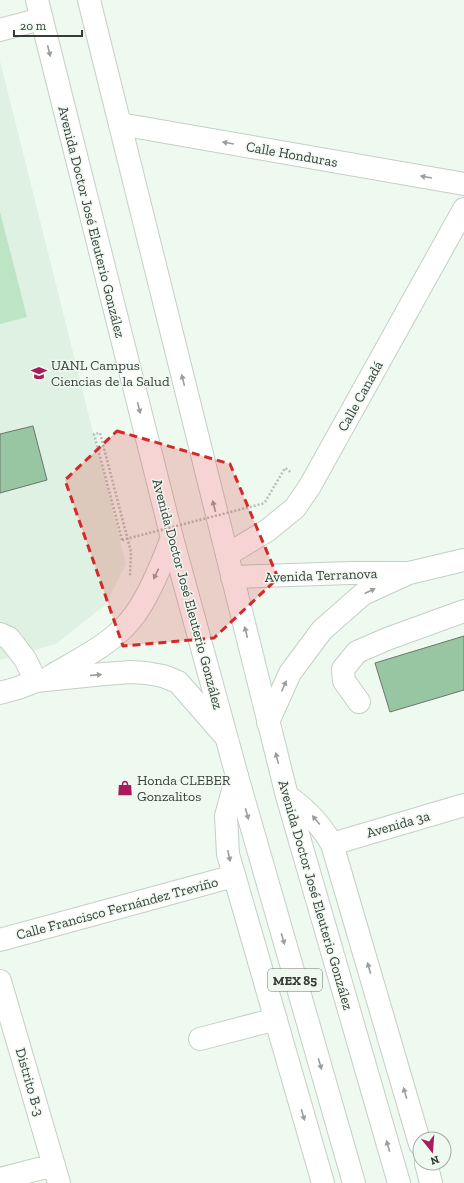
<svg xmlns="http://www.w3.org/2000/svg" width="464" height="1183" font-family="'Zilla Slab',serif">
	<rect width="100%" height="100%" fill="#eef9f0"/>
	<path fill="#dff1e2" d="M 0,61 L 126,564 L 106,604 L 56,644 L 0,660 Z"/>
	<path fill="#bde4c4" d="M 0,212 L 27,317 L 0,324 Z"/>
	<path fill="#99c6a2" stroke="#6b756d" d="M 33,426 L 47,480 L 0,493 L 0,434 Z
		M 464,636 L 464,690 L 390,712 L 375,663 Z"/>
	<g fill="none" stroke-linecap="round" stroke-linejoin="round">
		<defs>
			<path id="minor" d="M 0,30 L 41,19
				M 120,124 L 464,184
				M 227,555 L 268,530 L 295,508 L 310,486 L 464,209
				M 232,577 L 350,573 L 404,573
				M 0,634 L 9,638 L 25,659 L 36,681
				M 51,676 C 75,662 111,644 129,622 C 147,602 162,563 172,538
				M 0,693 L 18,688 L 36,681 L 104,674 L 131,672 L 146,673 L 163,676 L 178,682 L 226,737
				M 359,702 L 344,681 L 343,669 L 357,652 L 387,639 L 464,611
				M 268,722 L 290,673 L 322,630 L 363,594 L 409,573 L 464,560
				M 237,776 L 226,816 L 228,854 L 323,1183
				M 287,796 C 307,809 320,824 332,844 L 420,1144
				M 332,844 L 464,805
				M 0,940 L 234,876
				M 0,981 L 59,1183
				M 200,1039 L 276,1019
				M 426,1163 L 431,1183
				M 0,1179 L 54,1165"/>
			<path id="highway" d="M 37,0 L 172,538 L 237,776 L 354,1183
				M 89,0 L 287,796 L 399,1183"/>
		</defs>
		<use href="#minor" stroke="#c4cfc6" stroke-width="24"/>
		<use href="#highway" stroke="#c4cfc6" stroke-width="24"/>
		<path stroke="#b7c0b9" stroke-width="2.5" stroke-dasharray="2 2" stroke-linecap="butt" d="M 265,502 L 285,468 L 292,473
			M 122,540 L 94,434 L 100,433 L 131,552 L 130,576"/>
		<use href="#minor" stroke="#fff" stroke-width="22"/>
		<use href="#highway" stroke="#fff" stroke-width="22"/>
		<path stroke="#b7c0b9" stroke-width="2.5" stroke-dasharray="2 2" stroke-linecap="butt" d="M 122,540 L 265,503"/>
	</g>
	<defs><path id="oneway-solid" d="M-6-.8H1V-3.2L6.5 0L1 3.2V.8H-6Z"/></defs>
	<g fill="#9c9e9c">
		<use href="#oneway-solid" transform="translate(49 51) rotate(76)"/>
		<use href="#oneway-solid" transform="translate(228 143) rotate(-170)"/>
		<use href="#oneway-solid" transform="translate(426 177) rotate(-170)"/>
		<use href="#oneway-solid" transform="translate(183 380) rotate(-104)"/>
		<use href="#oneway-solid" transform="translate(139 408) rotate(76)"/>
		<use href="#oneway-solid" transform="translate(214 506) rotate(-104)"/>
		<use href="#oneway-solid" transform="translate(156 574) rotate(116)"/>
		<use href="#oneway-solid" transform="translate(370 591) rotate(-25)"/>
		<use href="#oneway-solid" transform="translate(246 632) rotate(-104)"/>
		<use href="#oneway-solid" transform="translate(96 675) rotate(-5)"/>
		<use href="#oneway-solid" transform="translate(284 686) rotate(-66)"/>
		<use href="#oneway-solid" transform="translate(277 758) rotate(-104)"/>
		<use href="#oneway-solid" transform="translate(247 814) rotate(74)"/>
		<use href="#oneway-solid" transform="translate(316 820) rotate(-130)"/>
		<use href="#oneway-solid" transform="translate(229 856) rotate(78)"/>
		<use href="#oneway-solid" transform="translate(283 939) rotate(74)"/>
		<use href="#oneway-solid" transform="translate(369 968) rotate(-106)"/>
		<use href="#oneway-solid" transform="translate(320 1064) rotate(74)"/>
		<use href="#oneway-solid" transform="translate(405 1093) rotate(-106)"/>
		<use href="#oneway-solid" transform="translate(303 1115) rotate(74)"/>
		<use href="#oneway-solid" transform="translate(388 1146) rotate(-106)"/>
	</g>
	<path fill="#d62828" fill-opacity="0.2" stroke="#d62828" stroke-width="3" stroke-dasharray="8 5" stroke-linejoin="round" d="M 117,431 L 230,464 L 278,578 L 214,638 L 123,646 L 65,480 Z"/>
	<defs>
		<symbol id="university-bare" viewBox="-9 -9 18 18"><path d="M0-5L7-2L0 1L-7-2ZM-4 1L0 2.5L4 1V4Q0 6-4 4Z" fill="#a91b5b" stroke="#eef9f0" stroke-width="2.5" paint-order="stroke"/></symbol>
		<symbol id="shop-bare" viewBox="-9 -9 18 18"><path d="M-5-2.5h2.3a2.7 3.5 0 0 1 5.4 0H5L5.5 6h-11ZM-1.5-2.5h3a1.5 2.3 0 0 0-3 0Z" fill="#a91b5b" stroke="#eef9f0" stroke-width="2.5" paint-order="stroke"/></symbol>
	</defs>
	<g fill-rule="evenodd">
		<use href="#university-bare" x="28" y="362" width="22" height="22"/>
		<use href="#shop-bare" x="114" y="777" width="22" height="22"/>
	</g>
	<g text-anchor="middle" stroke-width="3" stroke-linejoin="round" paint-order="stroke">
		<rect fill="#eef9f0" stroke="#6f7570" stroke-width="1" x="268" y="969" width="54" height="22" rx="3"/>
		<g font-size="13" font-weight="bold" fill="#383c39">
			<text x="295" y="985">MEX 85</text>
		</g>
		<g font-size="14" fill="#383c39" stroke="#eef9f0">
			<text transform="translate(292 154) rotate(10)" y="5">Calle Honduras</text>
			<text transform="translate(92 222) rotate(76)" y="5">Avenida Doctor José Eleuterio González</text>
			<text transform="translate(360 396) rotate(-61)" y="5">Calle Canadá</text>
			<text transform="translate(321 575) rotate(-2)" y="5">Avenida Terranova</text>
			<text transform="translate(188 594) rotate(75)" y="5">Avenida Doctor José Eleuterio González</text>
			<text transform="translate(398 824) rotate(-16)" y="5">Avenida 3a</text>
			<text transform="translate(316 895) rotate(74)" y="5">Avenida Doctor José Eleuterio González</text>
			<text transform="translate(117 908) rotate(-15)" y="5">Calle Francisco Fernández Treviño</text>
			<text transform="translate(30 1082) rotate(74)" y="5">Distrito B-3</text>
		</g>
		<g font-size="14" fill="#383c39" stroke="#eef9f0" text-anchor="start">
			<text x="51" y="370">UANL Campus<tspan x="51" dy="16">Ciencias de la Salud</tspan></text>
			<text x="137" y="785">Honda CLEBER<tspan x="137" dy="16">Gonzalitos</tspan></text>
		</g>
	</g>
	<g transform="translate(432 1151) rotate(163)"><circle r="19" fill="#eef9f0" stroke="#a5ada7"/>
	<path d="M0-3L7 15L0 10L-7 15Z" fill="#a91b5b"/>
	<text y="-6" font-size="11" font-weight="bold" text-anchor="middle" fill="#383c39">N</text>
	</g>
	<path d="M14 30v6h68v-6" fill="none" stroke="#383c39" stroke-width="2"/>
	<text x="20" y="30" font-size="12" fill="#383c39" stroke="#eef9f0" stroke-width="3" paint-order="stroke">20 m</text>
</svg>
